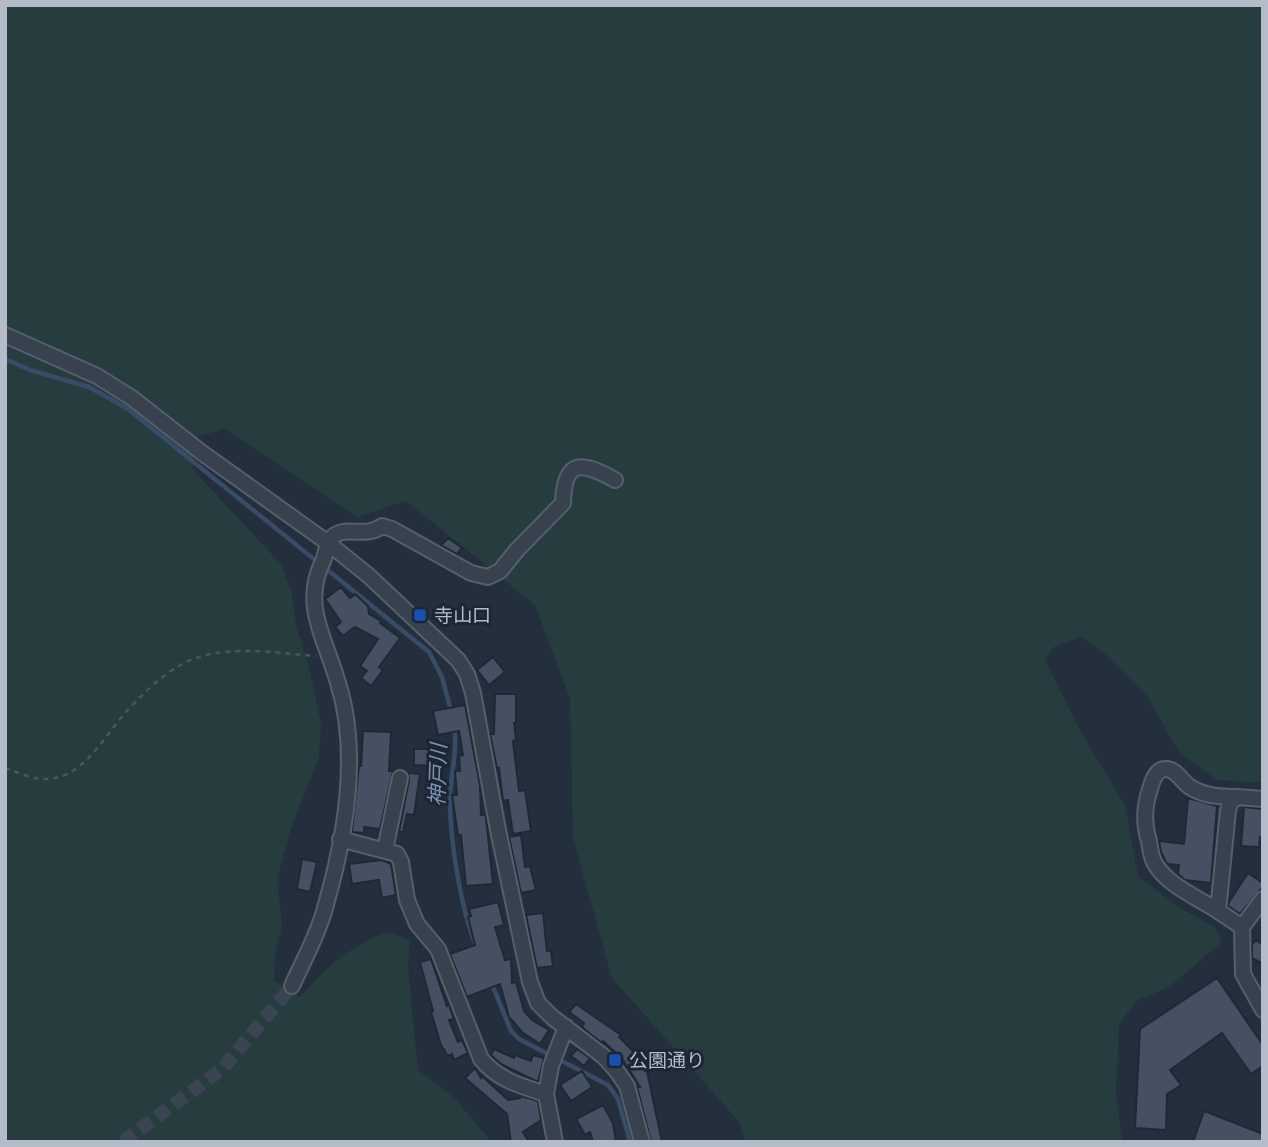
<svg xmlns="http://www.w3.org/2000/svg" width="1268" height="1147" font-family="Arial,'Noto Sans JP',sans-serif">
	<rect width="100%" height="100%" fill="#242f3e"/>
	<path fill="#263c3f" d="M 5,5 L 1263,5 L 1263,783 L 1218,780 L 1180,754 L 1147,696 L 1106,655 L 1081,637 L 1054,647 L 1045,660 L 1082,734 L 1125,805 L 1138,876 L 1177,906 L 1216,928 L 1221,943 L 1169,987 L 1136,1001 L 1119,1025 L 1116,1094 L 1122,1142 L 745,1142 L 740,1123 L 612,978 L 573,838 L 570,699 L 535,605 L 406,501 L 357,517 L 225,429 L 193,438 L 193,470 L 281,564 L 292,592 L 296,625 L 309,667 L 321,724 L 319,756 L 291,829 L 277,878 L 282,926 L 275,953 L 274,980 L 300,997 C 332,963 343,951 386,932 L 410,940 L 408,967 L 418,1070 L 454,1098 L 492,1142 L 5,1142 Z"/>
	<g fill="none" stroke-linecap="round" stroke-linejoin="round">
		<path stroke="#394c67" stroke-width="4.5" d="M 5,359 L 30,370 L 89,387 L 128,409 L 429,652 L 442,677 L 451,711
			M 454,726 C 458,751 450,776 450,801 C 450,842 461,910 477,948
			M 491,982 L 511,1031 L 519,1039 L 608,1085 L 618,1099 L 630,1142"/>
	</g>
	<path fill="#455162" stroke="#1f2835" stroke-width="2" d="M 448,538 L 462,548 L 457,554 L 441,545 Z
		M 341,587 L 350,598 L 355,594 L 368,606 L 369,614 L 381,621 L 380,623 L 400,638 L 379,667 L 383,670 L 371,686 L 361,678 L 367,671 L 360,666 L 378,639 L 355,627 L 343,636 L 335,627 L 341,622 L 325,599 Z
		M 493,657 L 505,672 L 489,685 L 477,670 Z
		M 495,694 L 516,694 L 516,723 L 514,723 L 516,740 L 513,741 L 519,791 L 525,790 L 531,831 L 513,834 L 508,800 L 503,801 L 499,768 L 497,768 L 490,734 L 494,734 Z
		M 465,705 L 480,785 L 481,815 L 485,815 L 486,818 L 493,884 L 466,886 L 461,835 L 458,835 L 452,795 L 457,795 L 455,771 L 460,771 L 459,756 L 463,755 L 459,731 L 438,735 L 433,711 Z
		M 363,731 L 391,732 L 389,771 L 393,771 L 380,829 L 364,827 L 364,833 L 352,832 L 359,766 L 361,766 Z
		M 414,749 L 434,749 L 434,766 L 414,765 Z
		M 408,773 L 420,774 L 414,815 L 407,814 L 403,832 L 399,832 L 409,780 Z
		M 1188,798 L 1217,806 L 1211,883 L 1185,880 L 1178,874 L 1179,865 L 1167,864 L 1161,852 L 1159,841 L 1184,844 Z
		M 1244,807 L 1263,809 L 1263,837 L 1260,837 L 1259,847 L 1241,846 Z
		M 521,835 L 525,867 L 530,866 L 536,890 L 521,893 L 509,837 Z
		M 302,859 L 317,862 L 310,892 L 297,889 Z
		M 382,860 L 391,864 L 396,895 L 382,898 L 379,880 L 352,884 L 349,864 Z
		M 1248,873 L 1263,883 L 1263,887 L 1240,914 L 1228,906 L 1229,902 Z
		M 498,902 L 504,925 L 495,927 L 505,960 L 511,959 L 512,983 L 516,982 L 524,1011 L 532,1020 L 549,1030 L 540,1044 L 522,1032 L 509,1017 L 500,984 L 467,997 L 450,954 L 475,945 L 468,917 L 471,916 L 469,909 Z
		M 543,913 L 547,951 L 551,951 L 553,966 L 537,968 L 526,915 Z
		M 1256,940 L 1263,945 L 1263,964 L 1252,958 L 1252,945 Z
		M 431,959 L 447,1006 L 449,1005 L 454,1019 L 449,1020 L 458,1042 L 462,1040 L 468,1053 L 454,1060 L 452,1054 L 448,1056 L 441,1045 L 431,1012 L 433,1011 L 420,962 Z
		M 1217,978 L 1263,1045 L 1263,1066 L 1251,1074 L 1222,1033 L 1170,1070 L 1181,1085 L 1167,1094 L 1166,1130 L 1135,1128 L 1140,1029 Z
		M 576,1004 L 621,1035 L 619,1037 L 636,1054 L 647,1071 L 662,1142 L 651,1142 L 637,1087 L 640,1087 L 623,1060 L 603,1041 L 602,1043 L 589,1033 L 582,1027 L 584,1023 L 569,1012 Z
		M 494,1049 L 514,1058 L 515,1055 L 531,1061 L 533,1055 L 544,1058 L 538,1082 L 501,1064 L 491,1055 Z
		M 577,1049 L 590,1058 L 584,1066 L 571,1056 Z
		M 475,1068 L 481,1078 L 482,1076 L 508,1100 L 520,1098 L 521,1096 L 538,1101 L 541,1120 L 523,1132 L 529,1142 L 511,1142 L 507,1114 L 465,1078 Z
		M 582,1071 L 592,1087 L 571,1101 L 560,1085 Z
		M 603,1105 L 613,1123 L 616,1142 L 593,1142 L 590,1132 L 585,1135 L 576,1119 Z
		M 1204,1111 L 1263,1134 L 1263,1142 L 1193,1142 Z"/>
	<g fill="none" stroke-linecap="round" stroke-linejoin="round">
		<path stroke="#3a4453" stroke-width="14" stroke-dasharray="14 7" stroke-linecap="butt" d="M 123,1142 L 222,1069 L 292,986"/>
		<defs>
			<path id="minor" d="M 5,335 L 97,376 L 132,398 L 201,452 L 328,543 L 369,576 L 458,660 L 467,674 L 473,693 L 498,830 L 530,982 L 538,1003 L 552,1017 L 603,1056 L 616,1070 L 627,1086 L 642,1142
				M 340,839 L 397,854 L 401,862 L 407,900 L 417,924 L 438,949 L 481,1059 C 498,1080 521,1086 546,1094
				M 385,850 L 400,778
				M 1263,899 L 1242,927 L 1243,974 L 1263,1010
				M 1218,911 C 1197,897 1166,885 1154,862 C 1151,856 1150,848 1149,841 C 1143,823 1144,807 1150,789 C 1152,782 1156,769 1165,769 C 1176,768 1182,782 1190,787 C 1204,796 1221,797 1237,797
				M 1242,927 L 1218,911 L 1228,811 L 1230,803 L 1237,797 L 1263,799
				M 292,986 C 303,961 318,935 325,908 C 338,863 349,808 349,762 C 349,735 346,708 338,683 C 326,639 301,606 323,561 C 326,555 326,547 329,541 C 342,522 364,540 382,526 L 392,529 L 471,573 L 488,577 L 500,571 L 517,550 L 563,503 C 564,459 582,461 615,480
				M 555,1142 L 546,1094 L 551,1066 L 566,1027"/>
		</defs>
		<use href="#minor" stroke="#565f6c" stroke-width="18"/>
		<path stroke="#44595c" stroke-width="2.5" stroke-dasharray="5 5" stroke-linecap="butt" d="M 5,768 C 18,772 33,780 46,779 C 83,779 104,736 126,712 C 143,693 165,672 188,661 C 228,644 275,653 316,656"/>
		<use href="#minor" stroke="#38414e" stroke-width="14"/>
	</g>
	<g fill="#1a4fb4" stroke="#1d2633" stroke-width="2.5">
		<rect x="413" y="608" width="14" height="14" rx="3.5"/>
		<rect x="608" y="1053" width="14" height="14" rx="3.5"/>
	</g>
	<g text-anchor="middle" stroke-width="6" stroke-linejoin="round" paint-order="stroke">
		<g font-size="19" fill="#b4bcc9" stroke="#1d2633" text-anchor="start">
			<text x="434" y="622">寺山口</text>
			<text x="629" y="1067">公園通り</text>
		</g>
		<g font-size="21" font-style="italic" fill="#7c92b1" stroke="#1d2633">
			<text transform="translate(438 775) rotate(-88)" y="7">神戸川</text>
		</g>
	</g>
	<rect width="1268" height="1147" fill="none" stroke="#b4bcc9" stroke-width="14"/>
</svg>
